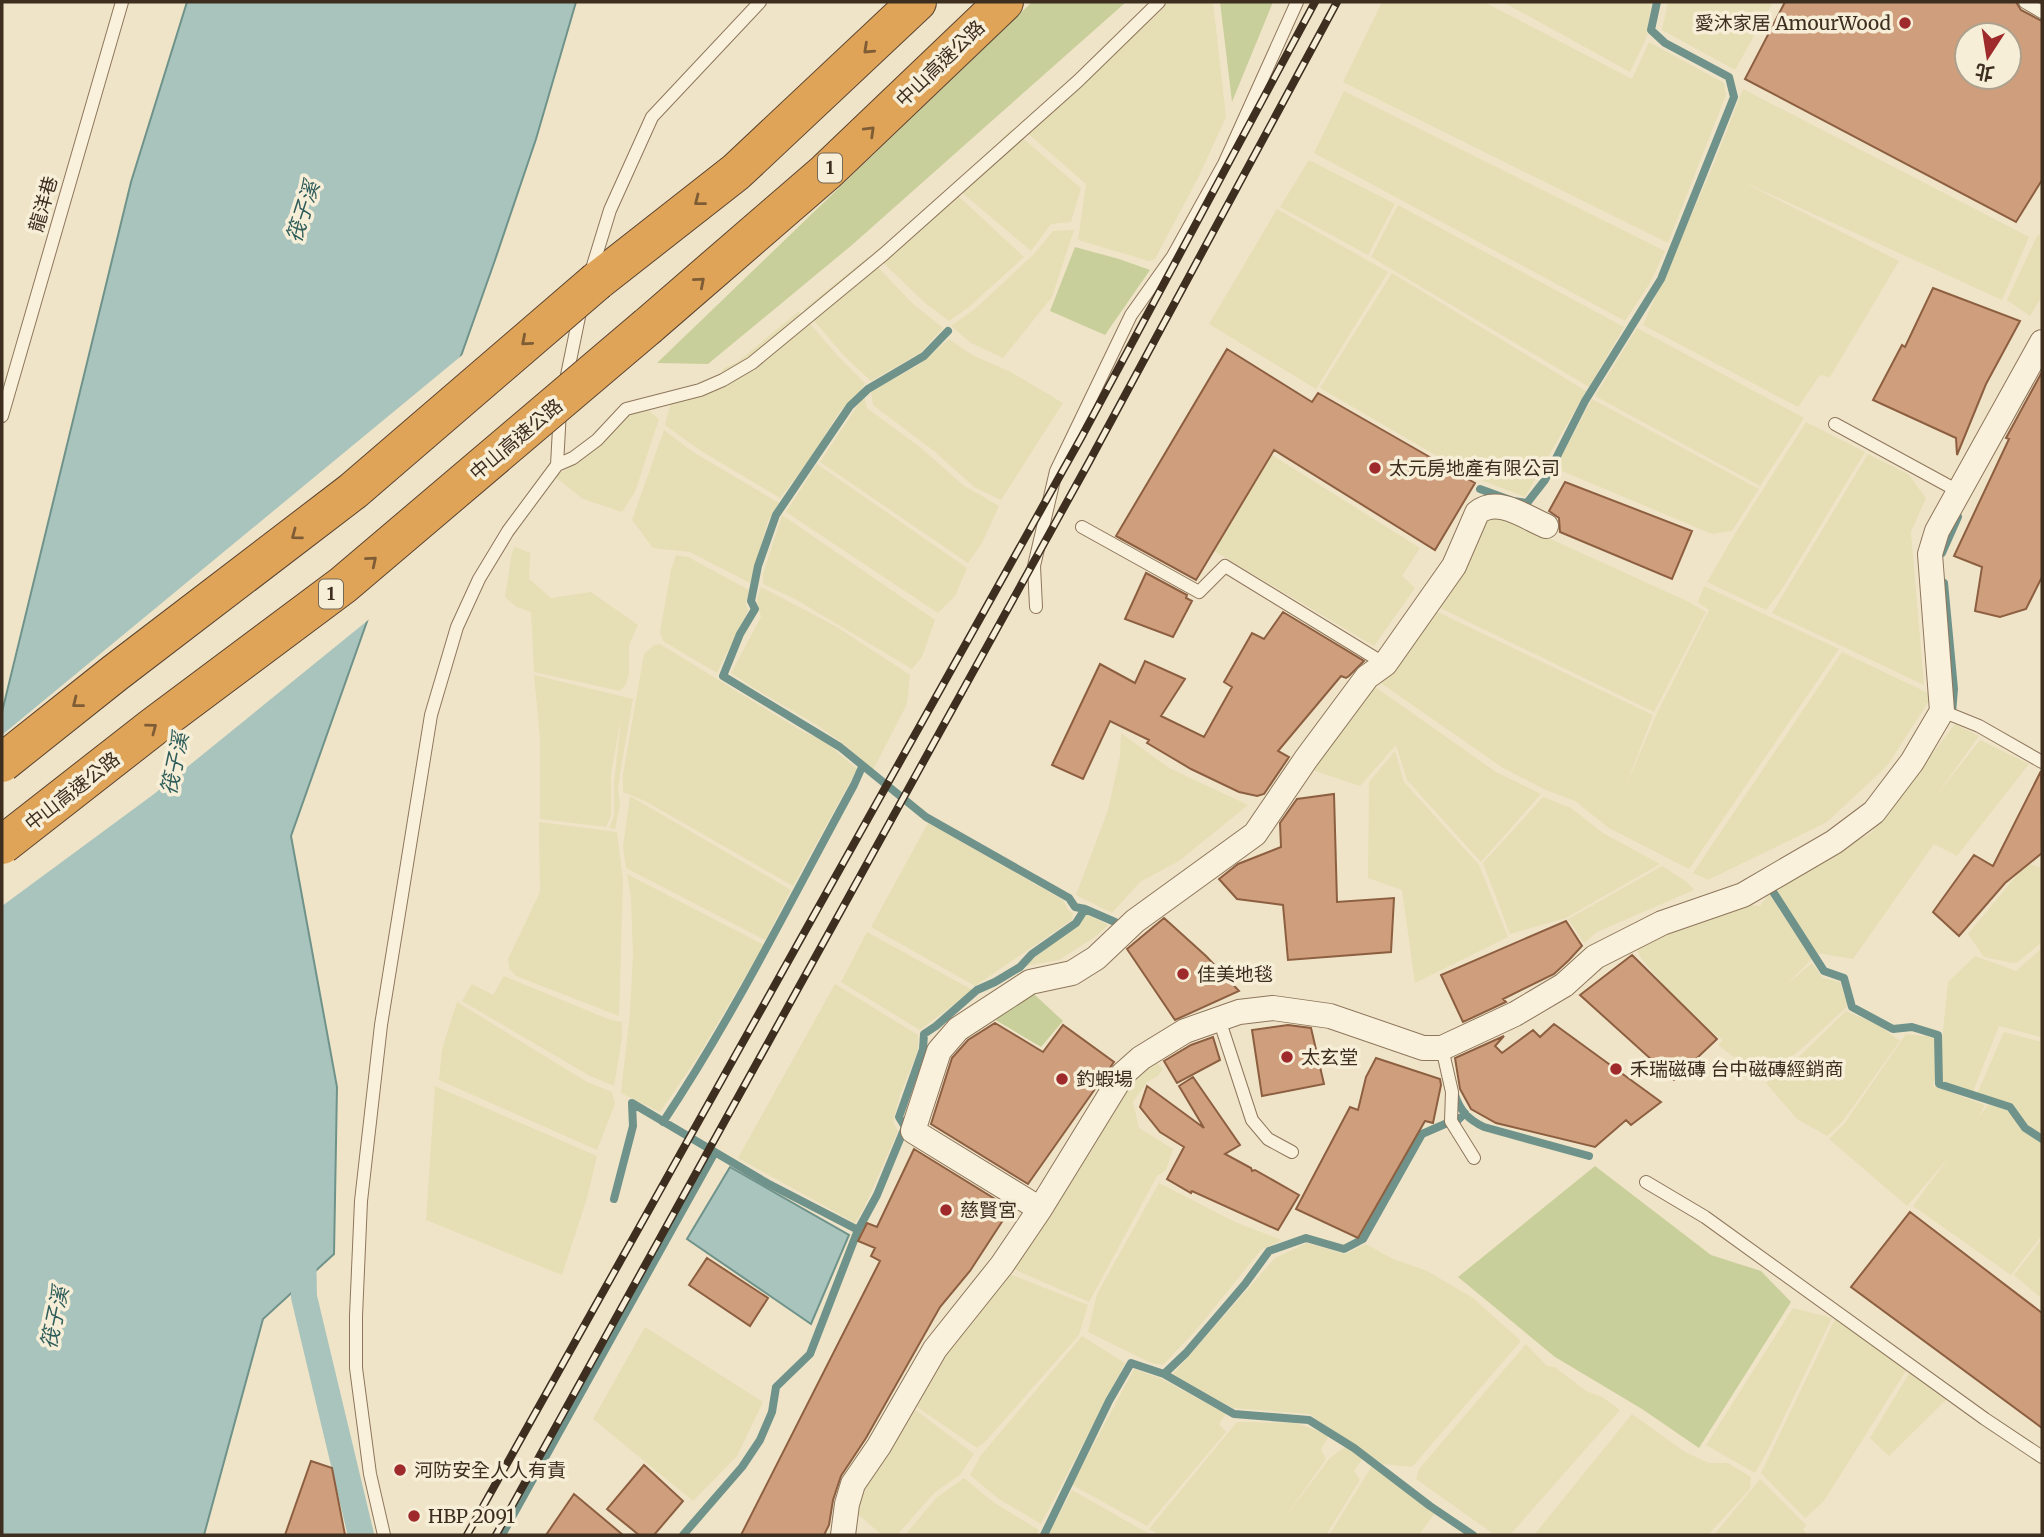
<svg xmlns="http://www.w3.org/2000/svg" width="2044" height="1537" font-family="Merriweather,'Noto Sans TC',serif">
	<rect width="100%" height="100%" fill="#f0e4c8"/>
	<path fill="#e6deb5" d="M 1154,2 L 1213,2 L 1226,117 L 1199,176 L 1155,259 L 1149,261 L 1078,240 L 1086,184 L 1018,125 L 1126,31 Z
		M 1382,2 L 1484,2 L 1632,79 L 1649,42 L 1724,83 L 1726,95 L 1668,243 L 1343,82 Z
		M 1503,2 L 1651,2 L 1647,37 L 1630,72 Z
		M 1668,2 L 1773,2 L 1735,70 L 1662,30 Z
		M 1743,89 L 2029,237 L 2002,300 L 1739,180 L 1899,261 L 1830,377 L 1820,375 L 1798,407 L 1643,325 L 1712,168 Z
		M 1344,91 L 1665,251 L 1650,283 L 1625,321 L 1314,153 Z
		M 1012,129 L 1081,188 L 1071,222 L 1051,224 L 1031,251 L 953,185 Z
		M 1309,160 L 1395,204 L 1368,255 L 1280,207 Z
		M 954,192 L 1024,257 L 969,307 L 949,321 L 925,303 L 873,253 Z
		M 1398,205 L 1624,327 L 1589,387 L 1371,257 Z
		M 1277,209 L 1388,272 L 1316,389 L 1209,324 Z
		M 1074,230 L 1052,297 L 1003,358 L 971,343 L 951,326 L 976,308 L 1033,255 L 1053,231 Z
		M 2042,233 L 2042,296 L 2030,316 L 2007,300 L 2037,236 Z
		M 868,257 L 912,303 L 943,328 L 920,353 L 871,381 L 845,357 L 804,309 Z
		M 1392,273 L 1586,391 L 1525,497 L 1473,477 L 1320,388 Z
		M 799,311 L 837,355 L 865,383 L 861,390 L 840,411 L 813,455 L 780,498 L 698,449 L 665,425 L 673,394 L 709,390 L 724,368 L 736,363 Z
		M 1637,328 L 1804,418 L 1760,486 L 1595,396 Z
		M 949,339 L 972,355 L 1011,372 L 1063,403 L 1001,500 L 974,487 L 934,451 L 873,405 L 871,391 L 919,365 Z
		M 864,396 L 867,408 L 921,448 L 963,485 L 999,506 L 982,543 L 968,563 L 820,462 Z
		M 1592,399 L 1759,489 L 1732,531 L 1712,534 L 1562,471 L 1559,461 Z
		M 640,404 L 659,419 L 635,492 L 622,512 L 583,499 L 554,476 L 567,469 L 601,434 L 616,409 Z
		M 1806,422 L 1865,452 L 1782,589 L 1766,610 L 1707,582 L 1736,532 Z
		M 664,430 L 693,452 L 779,503 L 768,521 L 750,583 L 690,552 L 653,548 L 632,520 Z
		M 1868,454 L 1908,474 L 1926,498 L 1911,532 L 1924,685 L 1772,613 Z
		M 1272,455 L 1420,548 L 1402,576 L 1415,588 L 1374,646 L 1214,551 Z
		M 817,464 L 967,568 L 955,596 L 938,613 L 786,512 Z
		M 1481,507 L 1689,602 L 1706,612 L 1654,712 L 1430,603 Z
		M 782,515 L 935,620 L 922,657 L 912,669 L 795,599 L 763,584 L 763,574 Z
		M 515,547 L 530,553 L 529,579 L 551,598 L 591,592 L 638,625 L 629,645 L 629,673 L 626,684 L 620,691 L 534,672 L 531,612 L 517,607 L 505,597 L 512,552 Z
		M 676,555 L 688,557 L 749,590 L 746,603 L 748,611 L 717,673 L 663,641 L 660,632 L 671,570 Z
		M 1704,586 L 1839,649 L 1689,869 L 1609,828 L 1575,801 L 1546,790 L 1503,768 L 1375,679 L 1427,607 L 1653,715 L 1625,788 L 1657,713 L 1709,610 L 1698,602 Z
		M 761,587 L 837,627 L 910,675 L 907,704 L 873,770 L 844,744 L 817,725 L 757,690 L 731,673 L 761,617 L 757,600 Z
		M 660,644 L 800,730 L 824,741 L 857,769 L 793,886 L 645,801 L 623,792 L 623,774 L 644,654 L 654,645 Z
		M 1842,652 L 1930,694 L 1929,701 L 1887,766 L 1827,822 L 1708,880 L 1693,873 Z
		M 534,675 L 633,699 L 620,774 L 618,789 L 620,804 L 615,829 L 609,828 L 614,816 L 614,783 L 621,719 L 611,773 L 611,816 L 606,827 L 540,819 L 540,738 Z
		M 1364,679 L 1496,772 L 1541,794 L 1481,862 L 1407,780 L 1396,745 L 1360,786 L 1303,767 Z
		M 1955,724 L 1979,736 L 1936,796 L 1980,740 L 2029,764 L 1957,856 L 1934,844 L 1853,959 L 1816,953 L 1814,956 L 1776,888 L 1828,856 L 1871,833 Z
		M 1121,733 L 1169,768 L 1248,805 L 1179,861 L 1140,882 L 1112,913 L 1076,895 L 1108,810 L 1120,756 Z
		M 1395,751 L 1404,782 L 1479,865 L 1508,937 L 1415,983 L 1402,890 L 1368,878 L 1369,782 Z
		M 630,796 L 791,890 L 765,940 L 626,868 L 623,847 Z
		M 1543,797 L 1571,808 L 1603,833 L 1660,864 L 1566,918 L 1510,934 L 1483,863 Z
		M 539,822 L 617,832 L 623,880 L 619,1016 L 516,976 L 509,968 L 508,959 L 540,892 Z
		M 928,823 L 1063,900 L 1068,910 L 1073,913 L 1072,920 L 975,986 L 871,927 Z
		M 2027,863 L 2042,868 L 2042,942 L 2018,962 L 2013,963 L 1984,957 L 1968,934 Z
		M 1662,866 L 1687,882 L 1694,890 L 1597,932 L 1584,943 L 1568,919 Z
		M 627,874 L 764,945 L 697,1058 L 660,1112 L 621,1093 L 630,1012 L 633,955 L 631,897 Z
		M 1769,894 L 1812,959 L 1786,985 L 1812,963 L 1823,978 L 1840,982 L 1848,1006 L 1800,1050 L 1763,1079 L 1718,1045 L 1723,1040 L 1689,1016 L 1641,958 L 1634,943 L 1743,904 L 1760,906 Z
		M 1085,913 L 1108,925 L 1095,937 L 1059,960 L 1025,966 L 1062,935 L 1077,926 Z
		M 867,932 L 956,981 L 973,990 L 920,1030 L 841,982 Z
		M 2042,948 L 2041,1037 L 1999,1026 L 1972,1094 L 1938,1080 L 1948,982 L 1975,956 L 2016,971 Z
		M 504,976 L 608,1019 L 622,1022 L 622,1038 L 614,1086 L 590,1076 L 462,1001 L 472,984 L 493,995 Z
		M 835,984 L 918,1035 L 918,1050 L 900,1095 L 893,1122 L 898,1131 L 864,1208 L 855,1223 L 738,1158 Z
		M 457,1002 L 587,1082 L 612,1092 L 615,1104 L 597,1150 L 439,1080 L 442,1049 Z
		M 1846,1011 L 1878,1025 L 1900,1041 L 1842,1122 L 1827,1136 L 1797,1119 L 1766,1083 L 1802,1054 Z
		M 2004,1032 L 2042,1042 L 2042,1134 L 2021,1121 L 2013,1104 L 1977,1094 Z
		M 1906,1034 L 1934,1037 L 1940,1054 L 1933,1086 L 1985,1105 L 1978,1118 L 1988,1105 L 2009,1110 L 2021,1130 L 2042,1143 L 2042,1235 L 2011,1275 L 1913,1206 L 1949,1157 L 1907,1206 L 1829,1139 L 1844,1124 Z
		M 1152,1058 L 1163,1069 L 1158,1076 L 1147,1082 L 1133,1102 L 1139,1128 L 1173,1149 L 1166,1170 L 1157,1176 L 1089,1302 L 1013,1269 L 1085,1140 Z
		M 435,1086 L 597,1156 L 587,1198 L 562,1275 L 426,1220 Z
		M 1159,1183 L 1235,1222 L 1282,1240 L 1261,1250 L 1197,1329 L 1163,1365 L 1151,1363 L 1088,1332 L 1097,1294 Z
		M 2042,1239 L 2042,1299 L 2014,1275 Z
		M 1307,1243 L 1345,1254 L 1366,1244 L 1393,1259 L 1427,1271 L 1473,1298 L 1521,1341 L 1412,1467 L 1383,1464 L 1309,1414 L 1233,1408 L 1172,1375 L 1275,1258 Z
		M 1007,1273 L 1088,1305 L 1079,1335 L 985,1442 L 977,1448 L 917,1407 L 955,1336 Z
		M 1793,1308 L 1832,1318 L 1770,1446 L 1755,1473 L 1706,1445 Z
		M 1835,1319 L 1907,1369 L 1824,1501 L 1805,1518 L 1761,1473 Z
		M 645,1327 L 763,1402 L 737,1456 L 693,1501 L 593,1419 Z
		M 1082,1336 L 1125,1363 L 1041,1524 L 999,1499 L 970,1475 L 981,1455 Z
		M 1526,1344 L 1547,1366 L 1555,1367 L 1586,1391 L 1602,1397 L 1620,1410 L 1510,1535 L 1495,1535 L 1416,1479 L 1419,1469 Z
		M 1134,1369 L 1162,1379 L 1226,1414 L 1219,1424 L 1226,1432 L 1147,1526 L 1072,1485 Z
		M 1910,1372 L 1947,1399 L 1889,1456 L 1870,1438 Z
		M 914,1409 L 974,1454 L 960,1475 L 935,1492 L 897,1535 L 882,1535 L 855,1512 L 865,1483 Z
		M 1632,1414 L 1685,1452 L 1709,1463 L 1728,1463 L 1751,1477 L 1750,1489 L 1708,1535 L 1534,1535 Z
		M 1237,1422 L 1296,1423 L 1329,1435 L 1321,1450 L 1326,1459 L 1284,1519 L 1329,1459 L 1346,1446 L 1363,1458 L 1354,1471 L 1360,1480 L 1326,1535 L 1160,1535 L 1149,1529 Z
		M 1372,1466 L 1435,1513 L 1419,1535 L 1329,1535 Z
		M 964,1478 L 993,1502 L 1039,1530 L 1036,1535 L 905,1535 L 936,1498 Z
		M 1760,1479 L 1806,1525 L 1803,1530 L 1808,1535 L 1714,1535 Z
		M 1072,1490 L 1144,1531 L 1153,1535 L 1048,1535 Z"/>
	<path fill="#c9cf9b" d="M 1032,2 L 1126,2 L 852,245 L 708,364 L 657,363 Z
		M 1220,2 L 1273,2 L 1232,102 Z
		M 1075,247 L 1119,259 L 1150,270 L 1105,335 L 1050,311 Z
		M 1021,982 L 1063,1021 L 1041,1047 L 977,1009 Z
		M 1595,1166 L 1711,1255 L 1761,1271 L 1791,1302 L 1699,1448 L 1642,1409 L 1555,1357 L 1458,1277 Z"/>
	<path fill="#a9c4bc" stroke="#6f938a" stroke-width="2" d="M 187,2 L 576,2 L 536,139 L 495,260 L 291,836 L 337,1087 L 334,1254 L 263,1319 L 204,1535 L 2,1535 L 2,712 L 131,182 Z
		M 730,1167 L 849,1235 L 811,1324 L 687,1239 Z"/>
	<path fill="#f0e4c8" d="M 466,352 L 372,617 L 154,794 L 2,906 L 2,735 Z"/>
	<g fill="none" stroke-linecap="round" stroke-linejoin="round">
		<path stroke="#6f938a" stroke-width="8" d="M 948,331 L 924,356 L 868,389 L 850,406 L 776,515 L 758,566 L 751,601 L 755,609 L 740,634 L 723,676 L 840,747 L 926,817 L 1069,898 L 1075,907 L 1085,909 L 1115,922
			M 1480,489 L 1513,501 L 1527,503 L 1545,480 L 1585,401 L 1661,279 L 1734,97 L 1729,77 L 1665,43 L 1651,30 L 1657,2
			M 1942,553 L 1958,517
			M 1944,583 L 1954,689 L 1952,713
			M 1770,887 L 1824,971 L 1844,978 L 1852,1007 L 1893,1029 L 1912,1027 L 1938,1035 L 1939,1084 L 2010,1107 L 2025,1128 L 2042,1139
			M 1455,1095 C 1460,1111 1469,1120 1484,1127 L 1589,1156
			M 663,1122 C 735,1014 792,898 854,785 L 862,767
			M 614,1199 L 633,1126 L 632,1103 L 767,1183 L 858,1230 L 810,1354 L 776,1387 L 772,1412 L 760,1440 L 742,1467 L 683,1535
			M 858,1230 L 877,1195 L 905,1127 L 899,1117 L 923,1049 L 924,1034 L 936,1026 L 977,990 L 995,982 L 1020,967 L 1032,954 L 1076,923 L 1085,909
			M 1164,1374 L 1234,1414 L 1309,1420 L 1354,1448 L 1430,1506 L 1473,1535
			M 502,1535 L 715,1152
			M 1044,1535 L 1109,1401 L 1131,1363 L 1164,1374 L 1186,1353 L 1245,1284 L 1269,1251 L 1306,1238 L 1344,1249 L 1363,1239 L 1422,1134 L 1445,1124 L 1456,1122 L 1465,1113"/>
		<path stroke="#a9c4bc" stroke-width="26" d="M 303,1246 L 304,1297 L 361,1535"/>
	</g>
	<path fill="#cf9f7d" stroke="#8d5f41" stroke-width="2" fill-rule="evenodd" d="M 1785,2 L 2016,2 L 2021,10 L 2042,21 L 2042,180 L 2016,222 L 1745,79 ZM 1967,35 L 2009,35 L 2009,77 L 1967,77 Z
		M 1933,288 L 2020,321 L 1986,384 L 1957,455 L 1956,438 L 1873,400 L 1902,345 L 1905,347 Z
		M 1227,349 L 1312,402 L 1318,393 L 1475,483 L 1435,550 L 1274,450 L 1196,580 L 1116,536 Z
		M 2042,372 L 2042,577 L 2026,609 L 2000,617 L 1975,611 L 1982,567 L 1954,556 L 2009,439 L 2006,438 Z
		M 1565,482 L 1692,531 L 1672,579 L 1560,532 L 1559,518 L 1549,511 Z
		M 1146,573 L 1187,595 L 1186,598 L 1192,601 L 1173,637 L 1125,619 Z
		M 1283,612 L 1364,661 L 1349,676 L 1346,678 L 1341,676 L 1278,751 L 1289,757 L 1264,794 L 1257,796 L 1239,792 L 1191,769 L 1147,743 L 1149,740 L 1110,721 L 1083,779 L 1052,765 L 1100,664 L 1135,683 L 1145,661 L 1185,679 L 1161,716 L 1204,737 L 1232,687 L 1224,682 L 1252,633 L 1264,639 Z
		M 2041,771 L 2042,853 L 2005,883 L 1959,936 L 1933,912 L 1974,855 L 1993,866 Z
		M 1334,794 L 1337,902 L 1394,898 L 1391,952 L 1288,960 L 1283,905 L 1237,899 L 1219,879 L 1238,864 L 1281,847 L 1280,823 L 1297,799 Z
		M 1164,918 L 1206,956 L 1239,991 L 1175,1020 L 1127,949 Z
		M 1566,921 L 1582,946 L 1569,960 L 1554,974 L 1503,999 L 1506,1002 L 1463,1022 L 1441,975 Z
		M 1632,955 L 1717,1039 L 1674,1080 L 1580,995 Z
		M 995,1023 L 1043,1052 L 1063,1025 L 1114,1062 L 1028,1184 L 931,1124 L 952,1058 L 968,1040 Z
		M 1554,1024 L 1661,1102 L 1631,1125 L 1626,1120 L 1595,1147 L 1496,1123 L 1471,1109 L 1460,1089 L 1455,1058 L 1504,1036 L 1495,1046 L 1502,1053 L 1533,1030 L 1540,1037 Z
		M 1288,1025 L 1311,1028 L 1324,1084 L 1262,1096 L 1252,1030 Z
		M 1213,1037 L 1220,1060 L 1177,1083 L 1164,1061 L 1191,1045 Z
		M 1376,1058 L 1440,1079 L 1441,1085 L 1433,1123 L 1425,1121 L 1358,1238 L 1296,1209 L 1350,1107 L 1358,1110 L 1366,1077 Z
		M 1193,1077 L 1240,1145 L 1225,1154 L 1251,1168 L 1252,1171 L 1255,1170 L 1299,1195 L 1278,1230 L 1192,1191 L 1191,1193 L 1167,1179 L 1184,1147 L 1160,1132 L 1140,1107 L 1147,1086 L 1204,1128 L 1179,1086 Z
		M 914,1149 L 1008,1207 L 1005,1217 L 970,1271 L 940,1307 L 866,1438 L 841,1476 L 833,1500 L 829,1525 L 824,1535 L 741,1535 L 880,1261 L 871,1256 L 875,1248 L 858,1241 L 867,1223 L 877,1227 Z
		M 1910,1212 L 2042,1313 L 2042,1428 L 1851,1287 Z
		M 707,1258 L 768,1298 L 750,1326 L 689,1285 Z
		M 311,1461 L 332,1468 L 345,1535 L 285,1535 Z
		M 644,1465 L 683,1501 L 654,1535 L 639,1535 L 607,1509 Z
		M 574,1494 L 623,1535 L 546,1535 Z"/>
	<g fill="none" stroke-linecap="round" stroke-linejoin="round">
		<defs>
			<path id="lane" d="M 2025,2 L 2042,12
				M 591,272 L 610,210 L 652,117 L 760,2
				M 565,385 L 581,307
				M 2,416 L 122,2
				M 1835,424 L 1958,491
				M 557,465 L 560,410
				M 1082,527 L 1199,592 L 1225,566 L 1385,664
				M 1036,607 L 1034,566 L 1056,471 L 1131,315 L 1173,256 L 1224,164 L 1297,2
				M 1942,711 L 1979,726 L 2042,762
				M 1219,1019 L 1252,1120 L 1268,1139 L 1292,1152
				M 1442,1048 L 1452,1092 L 1451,1121 L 1474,1158
				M 1646,1182 L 1705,1217 L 1985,1419 L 2042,1457
				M 384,1535 L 370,1474 L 356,1368 L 356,1316 L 361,1201 L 381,1025 L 431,715 L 457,627 L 479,579 L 508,531 L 557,465 L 573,458 L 597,440 L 626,409 L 700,390 L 723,380 L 752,363 L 884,254 L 1078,81 L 1159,2"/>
			<path id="street" d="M 1040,1209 L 913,1131 L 939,1051 L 958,1029 L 1030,982 L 1072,973 L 1096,958 L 1135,921 L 1255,834 L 1306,759 L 1367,677 L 1385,664 L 1454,566 L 1477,513 C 1497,496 1525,517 1546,526
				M 843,1535 L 847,1504 L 853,1484 L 879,1446 L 935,1349 L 1002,1265 L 1040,1209 L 1123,1074 L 1141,1058 L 1185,1031 L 1239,1012 L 1273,1008 L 1330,1016 L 1423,1048 L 1442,1048 L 1515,1014 L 1564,985 L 1595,957 L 1662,923 L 1743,895 L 1834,842 L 1874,812 L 1912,762 L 1942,711 L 1930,554 L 1937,531 L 2042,342"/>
			<path id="highway" d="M 597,281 L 736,172 L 917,2
				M 648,326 L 826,172 L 1004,2"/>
		</defs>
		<use href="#lane" stroke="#8d765c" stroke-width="14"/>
		<use href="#street" stroke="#8d765c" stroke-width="26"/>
		<use href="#highway" stroke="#5b4430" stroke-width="40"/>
		<use href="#lane" stroke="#faf1dc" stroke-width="12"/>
		<use href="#street" stroke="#faf1dc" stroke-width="24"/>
		<use href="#highway" stroke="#e0a458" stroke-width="38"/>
		<defs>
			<path id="rail" d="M 467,1535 L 1081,438 L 1315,2
				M 496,1535 L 1089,462 L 1337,2"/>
		</defs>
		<use href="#rail" stroke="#3d2e20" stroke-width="8"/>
		<use href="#rail" stroke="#f7eed8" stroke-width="5" stroke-dasharray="16" stroke-linecap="butt"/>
		<defs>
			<path id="highway-bridge" d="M 2,763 L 115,673 L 353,491 L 597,281
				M 2,845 L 153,727 L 343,585 L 648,326"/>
		</defs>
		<use href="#highway-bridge" stroke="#5b4430" stroke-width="40" stroke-linecap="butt"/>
		<use href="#highway-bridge" stroke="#e0a458" stroke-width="38"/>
	</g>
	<defs><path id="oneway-chevron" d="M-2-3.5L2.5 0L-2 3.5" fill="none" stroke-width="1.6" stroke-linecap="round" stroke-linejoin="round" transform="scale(1.75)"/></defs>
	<g stroke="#7e5d36">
		<use href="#oneway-chevron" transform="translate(868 49) rotate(137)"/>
		<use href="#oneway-chevron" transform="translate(870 131) rotate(-44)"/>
		<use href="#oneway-chevron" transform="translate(699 201) rotate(142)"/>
		<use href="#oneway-chevron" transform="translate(700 282) rotate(-41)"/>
		<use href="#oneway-chevron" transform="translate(526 341) rotate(139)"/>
		<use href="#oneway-chevron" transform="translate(296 535) rotate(143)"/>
		<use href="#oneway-chevron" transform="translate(372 561) rotate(-40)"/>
		<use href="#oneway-chevron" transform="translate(77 703) rotate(142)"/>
		<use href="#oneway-chevron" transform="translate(152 728) rotate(-37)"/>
	</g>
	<g fill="#9e2a2b" stroke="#f7eed8" stroke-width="2.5">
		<circle cx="1905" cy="23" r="7"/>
		<circle cx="1375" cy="468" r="7"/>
		<circle cx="1183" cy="974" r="7"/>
		<circle cx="1287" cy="1057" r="7"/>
		<circle cx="1616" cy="1069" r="7"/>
		<circle cx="1062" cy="1079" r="7"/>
		<circle cx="946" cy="1210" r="7"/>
		<circle cx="400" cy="1470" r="7"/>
		<circle cx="414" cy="1516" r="7"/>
	</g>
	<g text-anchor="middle" stroke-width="7" stroke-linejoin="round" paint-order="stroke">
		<g fill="#f7eed8" stroke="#756857" stroke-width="2">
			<rect x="818" y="153.5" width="24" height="29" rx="5"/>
			<rect x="319" y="579.5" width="24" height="29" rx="5"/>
		</g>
		<g font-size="18" font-weight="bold" fill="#3d2e20">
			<text x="830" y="174">1</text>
			<text x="331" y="600">1</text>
		</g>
		<g font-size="19" fill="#3d2e20" stroke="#f7eed8" text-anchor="start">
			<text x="1891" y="30" text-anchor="end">愛沐家居 AmourWood</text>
			<text x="1389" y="475">太元房地產有限公司</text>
			<text x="1197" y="981">佳美地毯</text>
			<text x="1301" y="1064">太玄堂</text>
			<text x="1630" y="1076">禾瑞磁磚 台中磁磚經銷商</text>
			<text x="1076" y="1086">釣蝦場</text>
			<text x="960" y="1217">慈賢宮</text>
			<text x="414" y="1477">河防安全人人有責</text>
			<text x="428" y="1523">HBP 2091</text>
		</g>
		<g font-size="19" fill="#3d2e20" stroke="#f7eed8">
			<text transform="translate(940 63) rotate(-44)" y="7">中山高速公路</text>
			<text transform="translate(43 204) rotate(-74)" y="7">龍洋巷</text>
			<text transform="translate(516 439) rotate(-40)" y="7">中山高速公路</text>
			<text transform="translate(72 791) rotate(-38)" y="7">中山高速公路</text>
		</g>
		<g font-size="21" font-style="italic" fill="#2f5d5a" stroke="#f7eed8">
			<text transform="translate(303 212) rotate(-72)" y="7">筏子溪</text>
			<text transform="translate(175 764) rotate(-78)" y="7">筏子溪</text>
			<text transform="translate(55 1318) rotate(-78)" y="7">筏子溪</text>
		</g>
	</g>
	<rect width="2044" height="1537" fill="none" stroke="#3d2e20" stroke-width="7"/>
	<g transform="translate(1988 56) rotate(192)"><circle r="33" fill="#f7eed8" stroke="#ada18e" stroke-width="2"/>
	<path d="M0-5L12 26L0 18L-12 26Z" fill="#9e2a2b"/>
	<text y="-10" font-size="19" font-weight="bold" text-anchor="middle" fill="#3d2e20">北</text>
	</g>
</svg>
